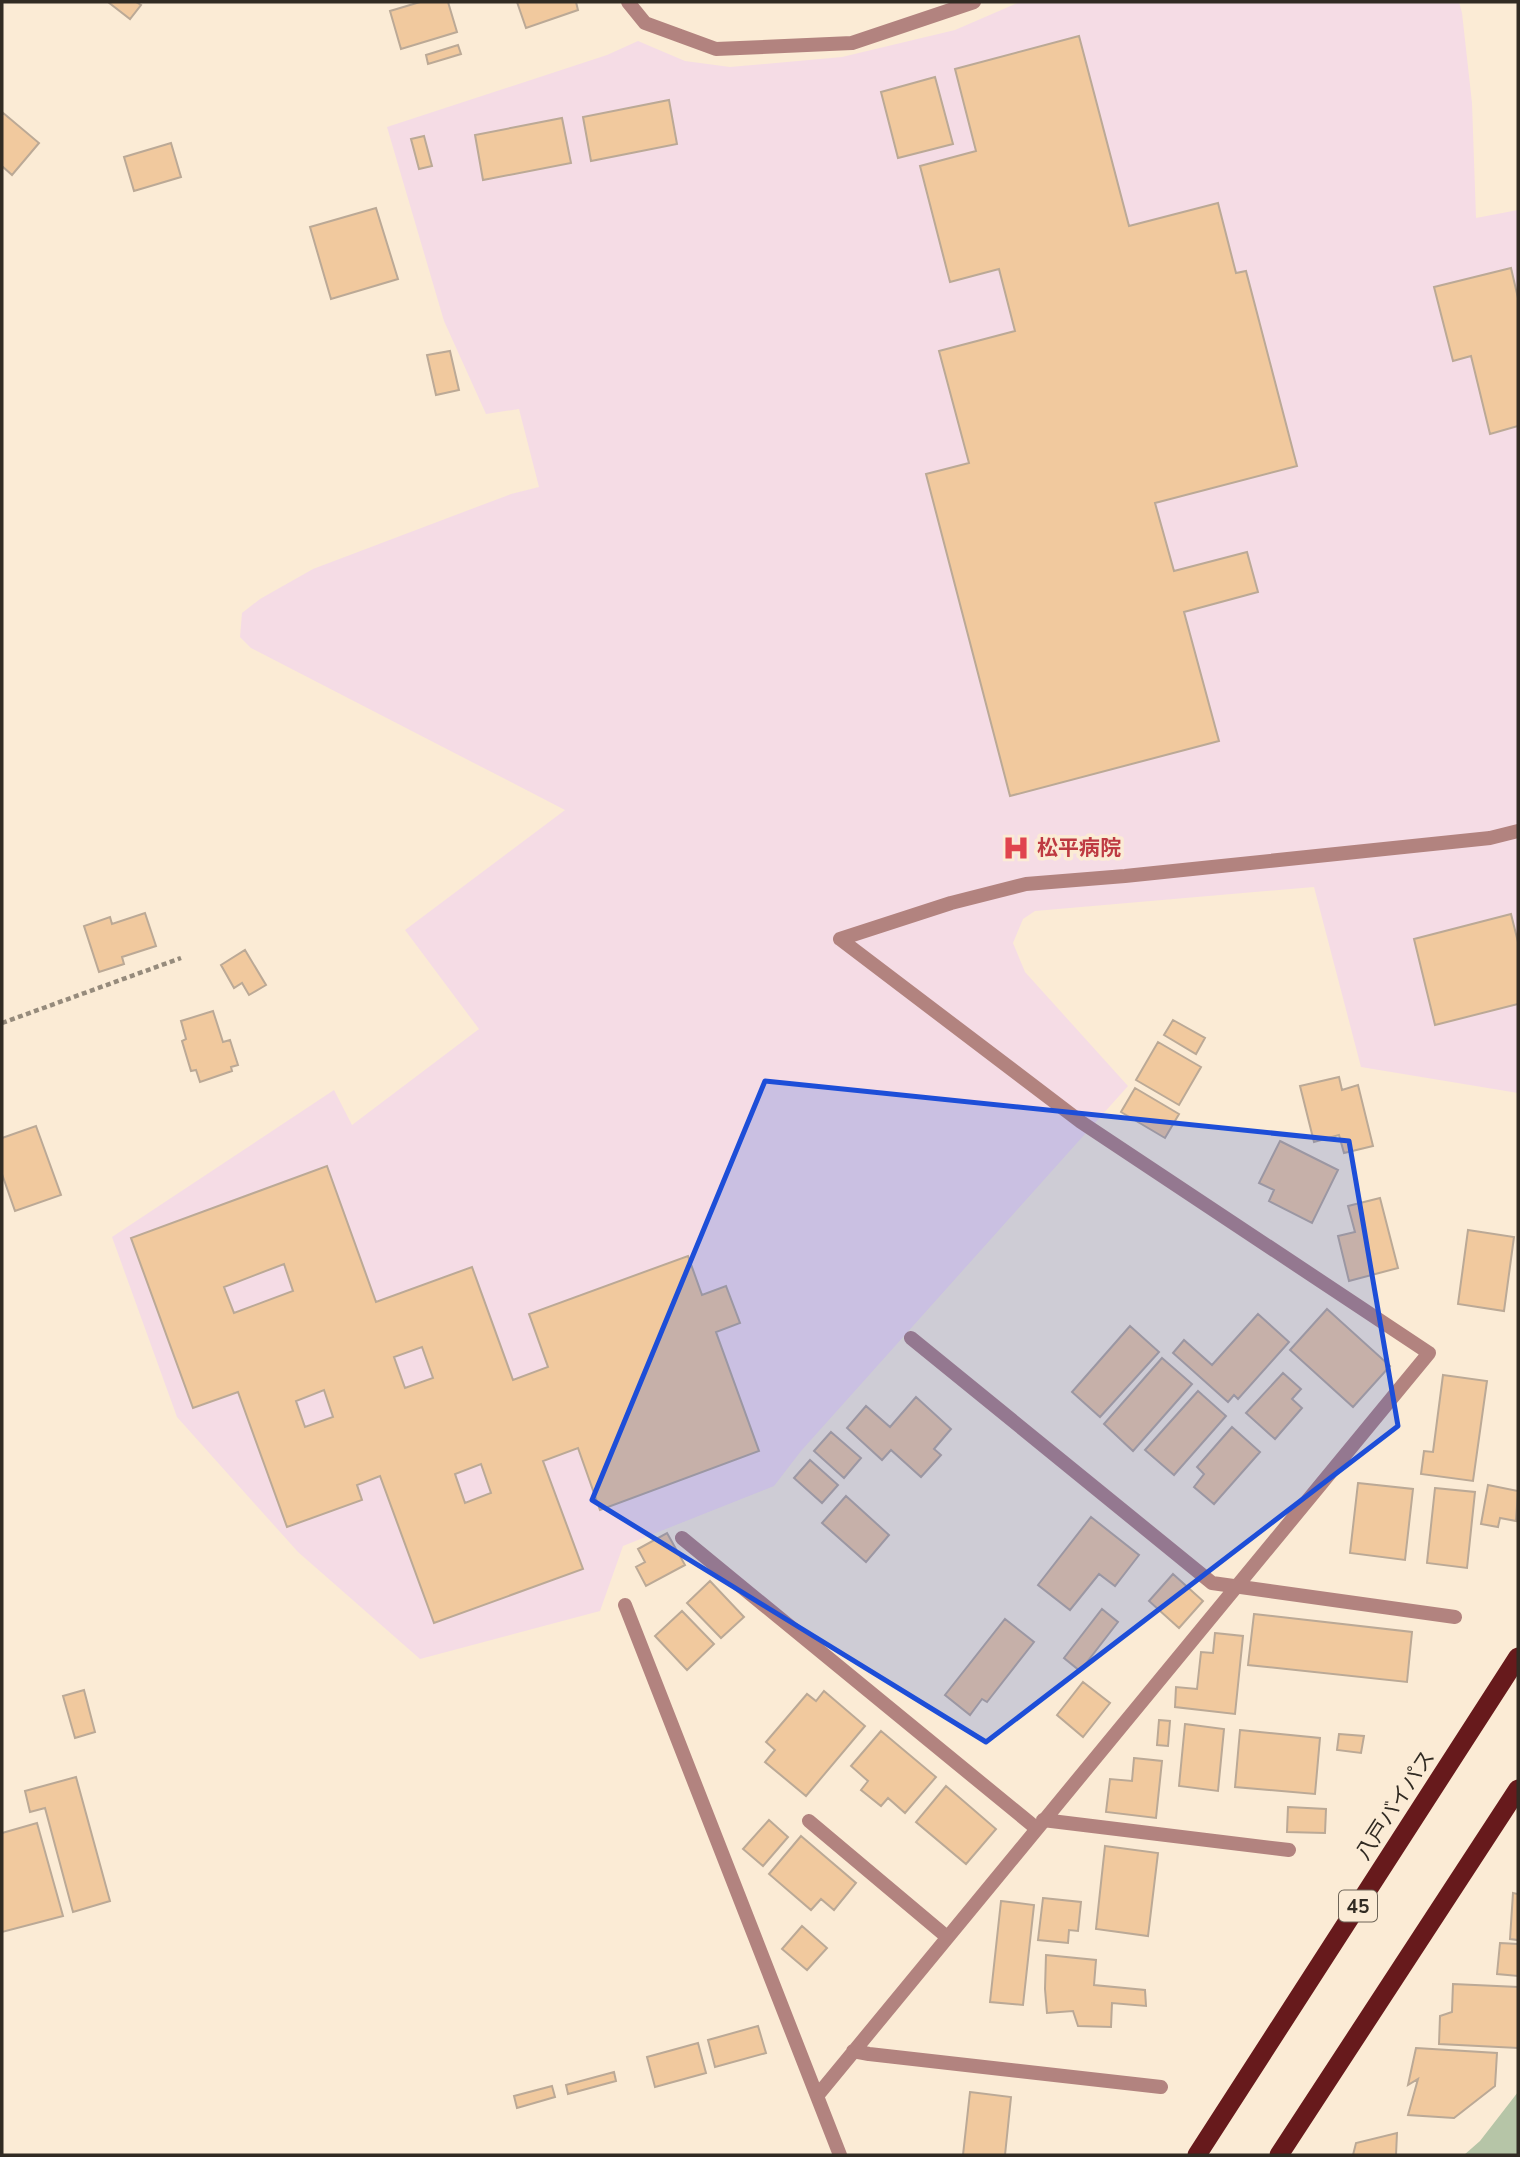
<svg xmlns="http://www.w3.org/2000/svg" width="1520" height="2157" font-family="'Nunito Sans','Noto Sans JP',sans-serif">
	<rect width="100%" height="100%" fill="#fbebd5"/>
	<path fill="#f5dce5" d="M 1020,2 L 1459,2 L 1462,13 L 1472,103 L 1476,218 L 1518,210 L 1518,1093 L 1361,1067 L 1314,887 L 1035,911 L 1023,919 L 1013,943 L 1025,972 L 1128,1086 L 801,1451 L 774,1486 L 623,1546 L 600,1611 L 420,1659 L 298,1552 L 177,1417 L 112,1237 L 334,1090 L 352,1125 L 479,1029 L 405,930 L 565,810 L 251,648 L 240,637 L 242,613 L 260,599 L 313,569 L 511,494 L 539,487 L 519,409 L 486,414 L 444,321 L 387,127 L 607,55 L 638,41 L 685,61 L 730,67 L 842,57 L 955,30 Z"/>
	<path fill="#b6c5a7" d="M 1518,2092 L 1518,2155 L 1464,2155 L 1480,2141 Z"/>
	<path fill="#f1c99e" stroke="#bba996" stroke-width="2" fill-rule="evenodd" d="M 108,2 L 136,2 L 141,5 L 130,19 Z
		M 420,2 L 448,2 L 457,32 L 401,49 L 390,11 Z
		M 517,2 L 576,2 L 578,10 L 526,28 Z
		M 1079,36 L 1129,226 L 1218,203 L 1236,273 L 1246,271 L 1297,466 L 1155,503 L 1174,571 L 1247,552 L 1258,592 L 1184,612 L 1219,741 L 1010,796 L 926,474 L 969,463 L 939,351 L 1015,331 L 999,269 L 950,282 L 920,166 L 976,151 L 955,69 Z
		M 458,45 L 461,54 L 428,64 L 426,55 Z
		M 935,77 L 953,144 L 898,158 L 881,92 Z
		M 669,100 L 677,144 L 591,161 L 583,117 Z
		M 2,112 L 39,143 L 12,175 L 2,166 Z
		M 562,118 L 571,163 L 483,180 L 475,135 Z
		M 424,136 L 432,166 L 419,169 L 411,139 Z
		M 171,143 L 181,177 L 134,191 L 124,157 Z
		M 376,208 L 398,279 L 331,299 L 310,227 Z
		M 1511,268 L 1518,298 L 1518,426 L 1490,434 L 1471,356 L 1453,361 L 1434,287 Z
		M 450,351 L 459,390 L 436,395 L 427,355 Z
		M 145,913 L 156,946 L 122,957 L 124,964 L 99,972 L 84,926 L 110,917 L 112,924 Z
		M 1511,914 L 1518,942 L 1518,1004 L 1435,1025 L 1414,939 Z
		M 245,950 L 266,985 L 249,995 L 242,983 L 234,988 L 221,965 Z
		M 213,1011 L 223,1042 L 230,1040 L 238,1065 L 231,1067 L 232,1071 L 200,1082 L 196,1070 L 191,1071 L 182,1041 L 186,1039 L 181,1021 Z
		M 1173,1020 L 1205,1038 L 1196,1054 L 1164,1035 Z
		M 1158,1042 L 1201,1067 L 1179,1105 L 1136,1080 Z
		M 1339,1077 L 1342,1090 L 1358,1085 L 1373,1146 L 1344,1153 L 1339,1135 L 1314,1142 L 1300,1086 Z
		M 1135,1088 L 1179,1114 L 1165,1138 L 1121,1112 Z
		M 36,1126 L 61,1195 L 15,1211 L 2,1174 L 2,1138 Z
		M 1280,1141 L 1338,1170 L 1312,1223 L 1269,1201 L 1274,1190 L 1259,1183 Z
		M 327,1166 L 376,1302 L 472,1267 L 513,1380 L 548,1367 L 529,1314 L 688,1256 L 702,1295 L 726,1286 L 740,1323 L 716,1332 L 759,1451 L 600,1510 L 578,1448 L 543,1461 L 583,1569 L 434,1623 L 380,1476 L 357,1485 L 362,1500 L 287,1527 L 238,1392 L 193,1408 L 131,1238 ZM 284,1264 L 293,1291 L 234,1313 L 224,1287 ZM 422,1347 L 433,1378 L 405,1388 L 394,1357 ZM 324,1390 L 333,1417 L 305,1427 L 296,1401 ZM 481,1464 L 491,1493 L 465,1503 L 455,1474 Z
		M 1380,1198 L 1398,1268 L 1349,1281 L 1338,1236 L 1355,1232 L 1348,1206 Z
		M 1468,1230 L 1514,1237 L 1504,1311 L 1458,1304 Z
		M 1327,1309 L 1390,1366 L 1353,1407 L 1290,1350 Z
		M 1258,1314 L 1289,1342 L 1238,1399 L 1234,1395 L 1228,1402 L 1173,1353 L 1184,1340 L 1212,1365 Z
		M 1130,1326 L 1159,1352 L 1100,1417 L 1072,1392 Z
		M 1162,1358 L 1192,1384 L 1133,1451 L 1104,1424 Z
		M 1283,1373 L 1301,1389 L 1292,1399 L 1302,1408 L 1275,1439 L 1246,1413 Z
		M 1443,1375 L 1487,1381 L 1473,1481 L 1421,1474 L 1424,1451 L 1433,1452 Z
		M 1198,1391 L 1226,1416 L 1174,1475 L 1145,1450 Z
		M 916,1397 L 951,1429 L 934,1449 L 941,1455 L 921,1477 L 891,1450 L 882,1460 L 847,1428 L 866,1406 L 890,1427 Z
		M 1232,1427 L 1260,1452 L 1214,1504 L 1194,1487 L 1204,1474 L 1197,1467 Z
		M 831,1432 L 861,1458 L 844,1478 L 814,1451 Z
		M 810,1460 L 838,1485 L 822,1503 L 794,1478 Z
		M 1358,1483 L 1413,1489 L 1405,1560 L 1350,1553 Z
		M 1488,1485 L 1518,1491 L 1516,1521 L 1500,1518 L 1498,1527 L 1481,1524 Z
		M 1435,1488 L 1475,1492 L 1467,1568 L 1427,1563 Z
		M 846,1496 L 889,1535 L 866,1562 L 822,1523 Z
		M 1091,1517 L 1139,1555 L 1115,1586 L 1099,1574 L 1070,1610 L 1038,1585 Z
		M 667,1533 L 685,1565 L 646,1586 L 636,1567 L 645,1562 L 638,1549 Z
		M 1173,1574 L 1203,1601 L 1179,1628 L 1149,1601 Z
		M 710,1581 L 744,1617 L 721,1638 L 687,1603 Z
		M 1102,1609 L 1118,1622 L 1080,1671 L 1064,1658 Z
		M 682,1611 L 714,1644 L 687,1670 L 655,1636 Z
		M 1254,1614 L 1412,1632 L 1407,1682 L 1248,1665 Z
		M 1005,1619 L 1034,1642 L 987,1702 L 982,1699 L 970,1715 L 945,1695 Z
		M 1215,1633 L 1243,1636 L 1235,1714 L 1175,1707 L 1176,1687 L 1197,1689 L 1201,1652 L 1213,1653 Z
		M 1083,1682 L 1110,1703 L 1083,1737 L 1057,1715 Z
		M 84,1690 L 95,1732 L 75,1738 L 63,1696 Z
		M 824,1691 L 865,1726 L 806,1796 L 765,1762 L 775,1750 L 766,1742 L 807,1694 L 816,1701 Z
		M 1159,1720 L 1170,1721 L 1168,1746 L 1157,1745 Z
		M 1185,1724 L 1224,1729 L 1218,1791 L 1179,1786 Z
		M 1240,1730 L 1320,1738 L 1315,1794 L 1235,1787 Z
		M 881,1731 L 936,1777 L 905,1813 L 888,1798 L 881,1806 L 861,1790 L 868,1781 L 851,1766 Z
		M 1339,1734 L 1364,1736 L 1361,1753 L 1337,1750 Z
		M 1134,1758 L 1162,1761 L 1156,1818 L 1106,1812 L 1110,1779 L 1132,1781 Z
		M 76,1777 L 110,1901 L 73,1912 L 45,1808 L 30,1812 L 25,1791 Z
		M 946,1786 L 996,1829 L 966,1864 L 916,1822 Z
		M 1288,1807 L 1326,1809 L 1325,1833 L 1287,1832 Z
		M 769,1820 L 788,1837 L 763,1866 L 743,1849 Z
		M 37,1823 L 63,1916 L 2,1932 L 2,1833 Z
		M 801,1836 L 856,1883 L 834,1910 L 821,1899 L 811,1910 L 769,1874 Z
		M 1105,1846 L 1158,1853 L 1148,1936 L 1096,1929 Z
		M 1513,1893 L 1518,1894 L 1518,1940 L 1510,1939 Z
		M 1043,1898 L 1081,1902 L 1078,1931 L 1069,1930 L 1068,1943 L 1038,1940 Z
		M 1001,1901 L 1034,1905 L 1023,2005 L 990,2002 Z
		M 802,1926 L 827,1948 L 807,1970 L 782,1949 Z
		M 1500,1943 L 1518,1944 L 1518,1976 L 1497,1974 Z
		M 1046,1955 L 1096,1960 L 1094,1985 L 1145,1990 L 1146,2006 L 1112,2003 L 1111,2027 L 1078,2026 L 1073,2011 L 1047,2013 L 1045,1989 Z
		M 1453,1984 L 1518,1987 L 1518,2048 L 1439,2044 L 1440,2016 L 1452,2012 Z
		M 758,2026 L 766,2053 L 715,2067 L 708,2040 Z
		M 698,2043 L 706,2073 L 655,2087 L 647,2057 Z
		M 1416,2048 L 1497,2053 L 1495,2086 L 1454,2118 L 1408,2115 L 1418,2079 L 1408,2085 Z
		M 614,2072 L 616,2081 L 568,2094 L 566,2085 Z
		M 552,2086 L 555,2097 L 517,2108 L 514,2096 Z
		M 970,2092 L 1011,2097 L 1005,2155 L 963,2155 Z
		M 1397,2133 L 1396,2155 L 1353,2155 L 1356,2143 Z"/>
	<g fill="none" stroke-linecap="round" stroke-linejoin="round">
		<path stroke="#968b7c" stroke-width="4.5" stroke-dasharray="5 3.5" stroke-linecap="butt" d="M 2,1023 L 181,958"/>
		<path stroke="#b2837f" stroke-width="14" d="M 628,2 L 645,23 L 716,49 L 852,43 L 974,2
			M 840,939 L 951,903 L 1026,884 L 1125,876 L 1490,838 L 1518,831
			M 911,1338 L 1212,1583 L 1455,1617
			M 682,1538 L 1036,1828
			M 625,1605 L 840,2155
			M 1043,1820 L 1289,1850
			M 809,1821 L 947,1937
			M 853,2051 L 869,2054 L 1161,2087
			M 817,2096 L 1429,1353 L 1081,1122 L 840,939"/>
		<path stroke="#671a1c" stroke-width="19" d="M 1197,2155 L 1518,1657
			M 1279,2155 L 1518,1789"/>
	</g>
	<path fill="#1d4ed8" fill-opacity="0.2" stroke="#1d4ed8" stroke-width="5" stroke-linejoin="round" d="M 765,1081 L 1349,1141 L 1398,1426 L 986,1742 L 592,1500 Z"/>
	<defs>
		<symbol id="hospital-bare" viewBox="-9 -9 18 18"><path d="M-5-5h3v3.5h4V-5h3V5h-3V1.5h-4V5h-3Z" fill="#e0444e" stroke="#fbebd5" stroke-width="2.5" paint-order="stroke"/></symbol>
	</defs>
	<g fill-rule="evenodd">
		<use href="#hospital-bare" x="997" y="829" width="38" height="38"/>
	</g>
	<g text-anchor="middle" stroke-width="7" stroke-linejoin="round" paint-order="stroke">
		<rect fill="#fbebd5" stroke="#6e6558" stroke-width="2" x="1339" y="1890.5" width="38" height="31" rx="5"/>
		<g font-size="19" font-weight="bold" fill="#312b23">
			<text x="1358" y="1913">45</text>
		</g>
		<g font-size="21" font-weight="bold" fill="#be3a42" stroke="#fbebd5" text-anchor="start">
			<text x="1037" y="855">松平病院</text>
		</g>
		<g font-size="21" fill="#312b23" stroke="#fbebd5">
			<text transform="translate(1395 1805) rotate(-57)" y="7">八戸バイパス</text>
		</g>
	</g>
	<rect width="1520" height="2157" fill="none" stroke="#312b23" stroke-width="7"/>
</svg>
